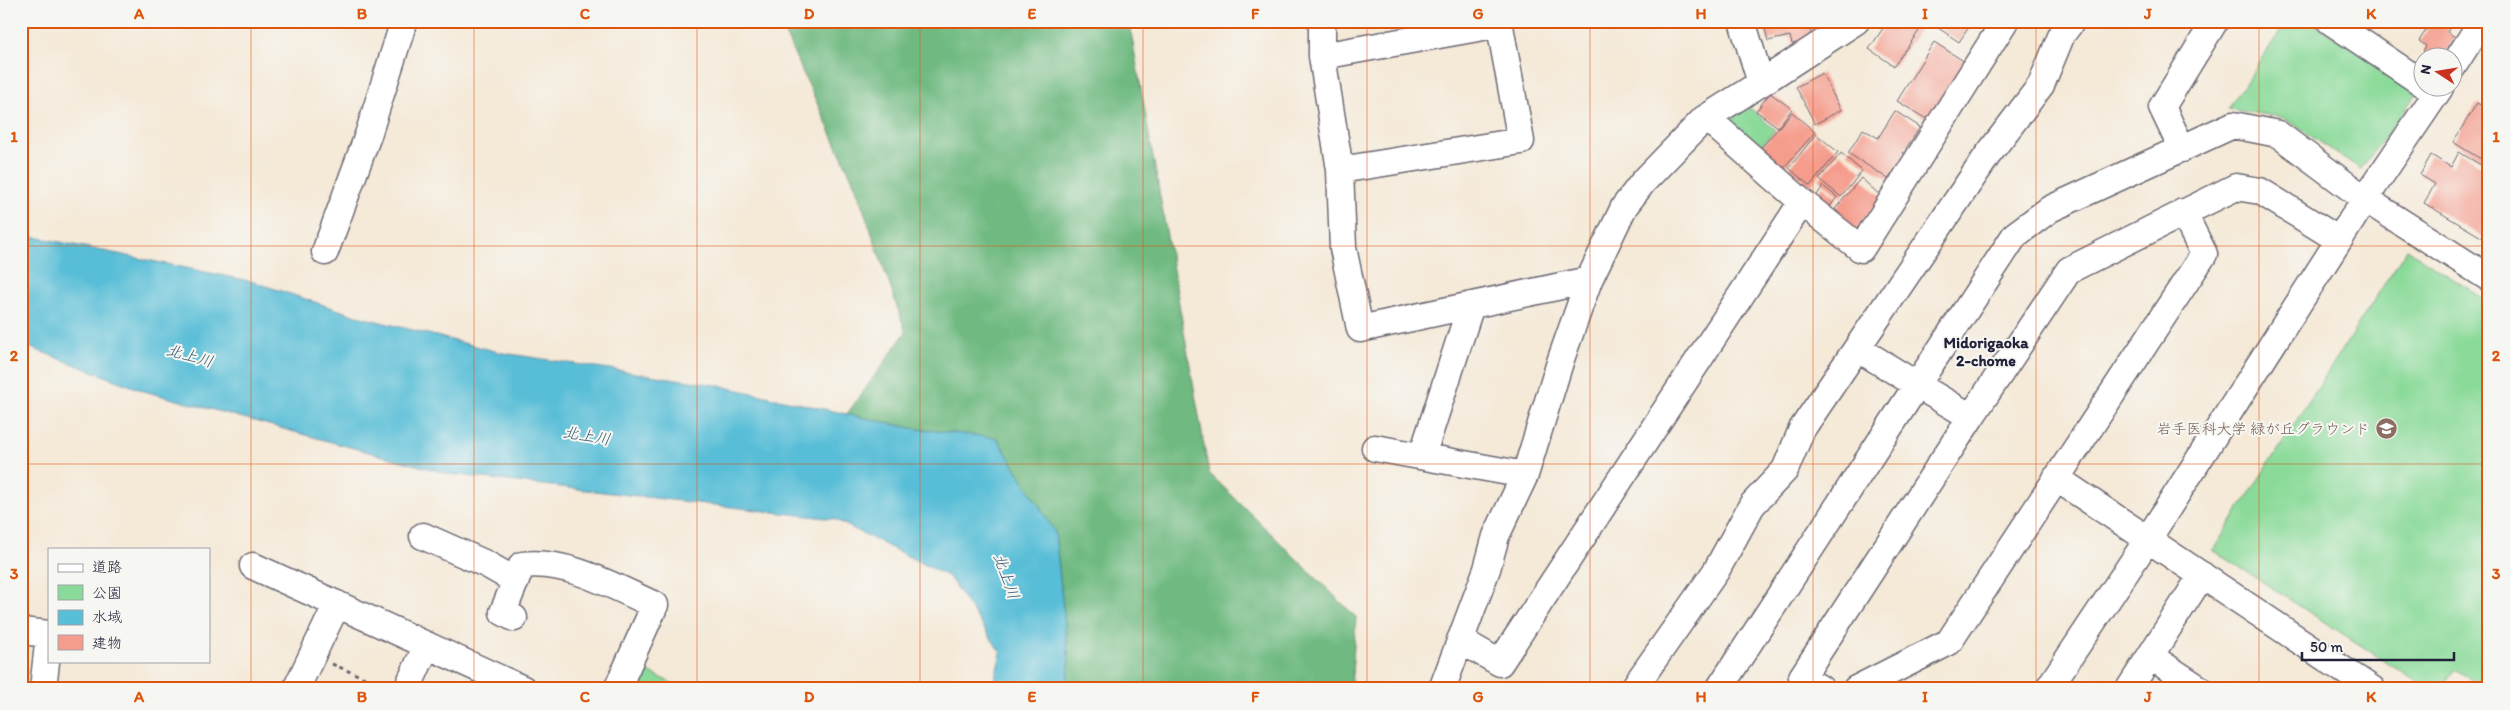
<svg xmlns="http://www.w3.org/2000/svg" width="2510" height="710" font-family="Itim,'Klee One',sans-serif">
	<rect width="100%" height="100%" fill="#f6f6f2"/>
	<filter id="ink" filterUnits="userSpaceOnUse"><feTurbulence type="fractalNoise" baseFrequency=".02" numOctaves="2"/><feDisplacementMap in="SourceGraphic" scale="10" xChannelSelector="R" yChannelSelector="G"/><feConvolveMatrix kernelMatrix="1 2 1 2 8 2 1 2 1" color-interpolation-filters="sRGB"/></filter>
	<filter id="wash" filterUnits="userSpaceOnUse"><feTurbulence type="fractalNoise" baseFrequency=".0096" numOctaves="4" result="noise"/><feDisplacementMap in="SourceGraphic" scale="20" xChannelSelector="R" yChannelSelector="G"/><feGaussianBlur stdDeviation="1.12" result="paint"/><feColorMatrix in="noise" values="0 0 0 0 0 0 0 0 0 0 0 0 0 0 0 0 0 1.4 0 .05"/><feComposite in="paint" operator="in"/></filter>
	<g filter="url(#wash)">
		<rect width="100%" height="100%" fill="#f5e9d7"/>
		<path fill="#8ada99" stroke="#567e6a" d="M 2287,21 L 2308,21 L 2420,89 L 2361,169 L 2282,117 L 2228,109 Z
			M 1750,108 L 1775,130 L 1758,149 L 1730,122 L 1736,115 Z
			M 2407,249 L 2489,302 L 2489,689 L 2454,670 L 2441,689 L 2428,689 L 2213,550 Z
			M 642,669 L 684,689 L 644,689 L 637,681 Z"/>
		<path fill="#6fba81" stroke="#486e5e" d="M 779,21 L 1129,21 L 1209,473 L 1356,617 L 1351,689 L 1067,689 L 1069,663 L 1055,532 L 910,428 L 847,414 L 906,332 L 855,185 Z"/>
		<path fill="#59bed7" stroke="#3e7089" d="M 21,234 L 254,282 L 357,316 L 503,353 L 716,385 L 910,428 L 997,438 L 1055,532 L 1069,663 L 1067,689 L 992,689 L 1001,653 L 949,577 L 834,519 L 449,474 L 144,391 L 21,344 Z"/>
		<g id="blocks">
			<path fill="#f59c8c" d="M 1763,21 L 1808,21 L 1812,40 L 1792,44 L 1790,36 L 1768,41 Z
				M 1813,21 L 1831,21 L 1831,22 L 1814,26 Z
				M 1888,21 L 1911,21 L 1921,28 L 1894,66 L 1869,49 Z
				M 1928,21 L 1966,21 L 1971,24 L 1959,42 Z
				M 2353,21 L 2374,21 L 2368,31 Z
				M 2432,21 L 2454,21 L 2447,32 L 2455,37 L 2442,58 L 2432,58 L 2423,51 L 2426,46 L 2419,41 Z
				M 1934,42 L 1965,62 L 1928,120 L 1897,101 Z
				M 1822,73 L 1841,110 L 1815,124 L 1796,87 Z
				M 1770,93 L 1792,109 L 1778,127 L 1756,111 Z
				M 2477,103 L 2489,110 L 2489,164 L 2453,142 Z
				M 1895,111 L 1920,127 L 1903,153 L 1906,155 L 1890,180 L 1848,153 L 1863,129 L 1878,138 Z
				M 1792,112 L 1815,132 L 1783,169 L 1760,149 Z
				M 1816,134 L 1838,152 L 1810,186 L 1789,168 Z
				M 2459,152 L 2489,170 L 2489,229 L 2483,238 L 2424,203 L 2435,184 L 2420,175 L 2431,155 L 2451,167 Z
				M 1841,153 L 1862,171 L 1841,197 L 1819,179 Z
				M 1861,178 L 1883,198 L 1854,232 L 1838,219 L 1841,215 L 1835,209 Z
				M 1823,186 L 1837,197 L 1829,208 L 1815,198 Z"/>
		</g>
	</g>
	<g filter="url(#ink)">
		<use href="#blocks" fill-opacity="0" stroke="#6c6872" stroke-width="1"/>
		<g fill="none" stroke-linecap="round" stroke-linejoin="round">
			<defs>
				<path id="minor" d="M 1322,21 L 1322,56 L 1340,170 L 1343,248 L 1360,329 L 1589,280
					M 2330,21 L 2422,83
					M 1322,56 L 1500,24
					M 2452,68 L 2482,21
					M 1761,83 L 1856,21
					M 2440,88 L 2365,199 L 2489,278
					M 1704,119 L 1717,127 L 1802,202 L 1861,249 L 2005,21
					M 2233,125 L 2278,134 L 2365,199 L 2339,240 L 2260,191 L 2236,187 L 2069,270 L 1971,417 L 1917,385 L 2015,235 L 2050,209 Z
					M 2182,149 L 2162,107 L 2215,21
					M 1340,170 L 1521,141 L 1499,21
					M 325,252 L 368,135 L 404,21
					M 1375,448 L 1525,475
					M 1422,456 L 1471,305
					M 2056,478 L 2372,689
					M 423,536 L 486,564 L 516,581
					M 253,566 L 523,689
					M 514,618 L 503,612 L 522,565 C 567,559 614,587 655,605 L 617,689
					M 21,631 L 49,634
					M 1460,640 L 1500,663 L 1802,202
					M 2150,656 L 2200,689
					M 43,689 L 49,635
					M 296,689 L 337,604
					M 407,689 L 427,645
					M 1442,689 L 1487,569 L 1496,536 L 1525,475 L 1561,359 L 1589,280 L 1624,207 L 1643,182 L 1704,119 L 1761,83 L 1742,21
					M 1633,689 L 1716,571 L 1752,505 L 1785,470 L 1802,429 L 1857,348 L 1987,156 L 2041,85 L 2062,34 L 2072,21
					M 1719,689 L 1917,385 L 1857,348
					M 1821,689 L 1802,677 L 1971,417
					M 1856,689 L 1949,642 L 2204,254 L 2183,212
					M 2048,689 L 2148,539 L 2339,240
					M 2129,689 L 2202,575"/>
			</defs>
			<use href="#minor" stroke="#6c6872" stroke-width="29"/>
			<path stroke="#6c6872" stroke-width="3" stroke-dasharray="4 4" stroke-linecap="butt" d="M 332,664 L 386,687"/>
			<use href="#minor" stroke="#fff" stroke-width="26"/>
		</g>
	</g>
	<path fill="none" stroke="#de560e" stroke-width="1" stroke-opacity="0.55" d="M 251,21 L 251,689M 474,21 L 474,689M 697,21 L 697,689M 920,21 L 920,689M 1143,21 L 1143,689M 1367,21 L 1367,689M 1590,21 L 1590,689M 1813,21 L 1813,689M 2036,21 L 2036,689M 2259,21 L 2259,689M 21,246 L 2489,246M 21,464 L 2489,464"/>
	<defs>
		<symbol id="university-disc" viewBox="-11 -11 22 22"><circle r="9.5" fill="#8d6e63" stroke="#f6f6f2"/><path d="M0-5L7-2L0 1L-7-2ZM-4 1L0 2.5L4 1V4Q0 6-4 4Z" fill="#fff"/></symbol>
	</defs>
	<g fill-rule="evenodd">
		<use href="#university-disc" x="2374" y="416" width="25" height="25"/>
	</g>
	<g text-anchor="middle" stroke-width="4" stroke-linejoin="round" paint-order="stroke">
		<g font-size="15" fill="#785e54" stroke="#f6f6f2" text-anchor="end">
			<text x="2370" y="434">岩手医科大学 緑が丘グラウンド</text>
		</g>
		<g font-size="16" font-weight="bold" fill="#22223b" stroke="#f6f6f2">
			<text x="1986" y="348">Midorigaoka<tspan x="1986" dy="18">2-chome</tspan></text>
		</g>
		<g font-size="16" font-style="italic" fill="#355972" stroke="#f6f6f2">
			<text transform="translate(190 355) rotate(16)" y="6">北上川</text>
			<text transform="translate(587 435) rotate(10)" y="6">北上川</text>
			<text transform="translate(1007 576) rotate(70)" y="6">北上川</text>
		</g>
	</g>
	<rect width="2510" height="710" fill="none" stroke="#f6f6f2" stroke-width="55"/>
	<rect x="48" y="548" width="162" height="115" fill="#f6f6f2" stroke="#a1a1a9"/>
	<rect x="58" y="564" width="25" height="8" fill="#ffffff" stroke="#a1a1a9"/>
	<text x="92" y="572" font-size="15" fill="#22223b">道路</text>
	<rect x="58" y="585" width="25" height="15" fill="#8ada99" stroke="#a1a1a9"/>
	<text x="92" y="598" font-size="15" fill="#22223b">公園</text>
	<rect x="58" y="610" width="25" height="15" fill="#59bed7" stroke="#a1a1a9"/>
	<text x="92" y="622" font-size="15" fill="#22223b">水域</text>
	<rect x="58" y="635" width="25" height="15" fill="#f59c8c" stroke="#a1a1a9"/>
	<text x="92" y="648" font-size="15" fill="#22223b">建物</text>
	<g transform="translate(2438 72) rotate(282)"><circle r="24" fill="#f6f6f2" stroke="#a1a1a9"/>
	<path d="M0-4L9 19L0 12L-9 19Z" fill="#c8321e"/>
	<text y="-8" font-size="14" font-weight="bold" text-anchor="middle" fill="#22223b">N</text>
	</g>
	<path d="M2302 652v8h152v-8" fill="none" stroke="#22223b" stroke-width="2.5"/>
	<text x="2310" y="652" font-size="15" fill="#22223b" stroke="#f6f6f2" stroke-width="4" paint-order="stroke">50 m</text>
	<rect x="28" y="28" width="2454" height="654" fill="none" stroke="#de560e" stroke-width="2"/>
	<g font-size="16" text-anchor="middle" font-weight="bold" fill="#de560e">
		<text x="139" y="19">A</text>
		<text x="362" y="19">B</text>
		<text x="585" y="19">C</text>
		<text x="809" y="19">D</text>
		<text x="1032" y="19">E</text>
		<text x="1255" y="19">F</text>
		<text x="1478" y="19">G</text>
		<text x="1701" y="19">H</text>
		<text x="1925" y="19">I</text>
		<text x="2148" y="19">J</text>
		<text x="2371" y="19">K</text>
		<text x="14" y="142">1</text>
		<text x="2496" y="142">1</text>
		<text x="14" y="361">2</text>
		<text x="2496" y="361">2</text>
		<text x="14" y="579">3</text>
		<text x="2496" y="579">3</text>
		<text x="139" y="702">A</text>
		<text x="362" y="702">B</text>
		<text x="585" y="702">C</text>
		<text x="809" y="702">D</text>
		<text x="1032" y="702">E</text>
		<text x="1255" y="702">F</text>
		<text x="1478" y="702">G</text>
		<text x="1701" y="702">H</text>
		<text x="1925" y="702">I</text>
		<text x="2148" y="702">J</text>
		<text x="2371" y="702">K</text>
	</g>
</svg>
